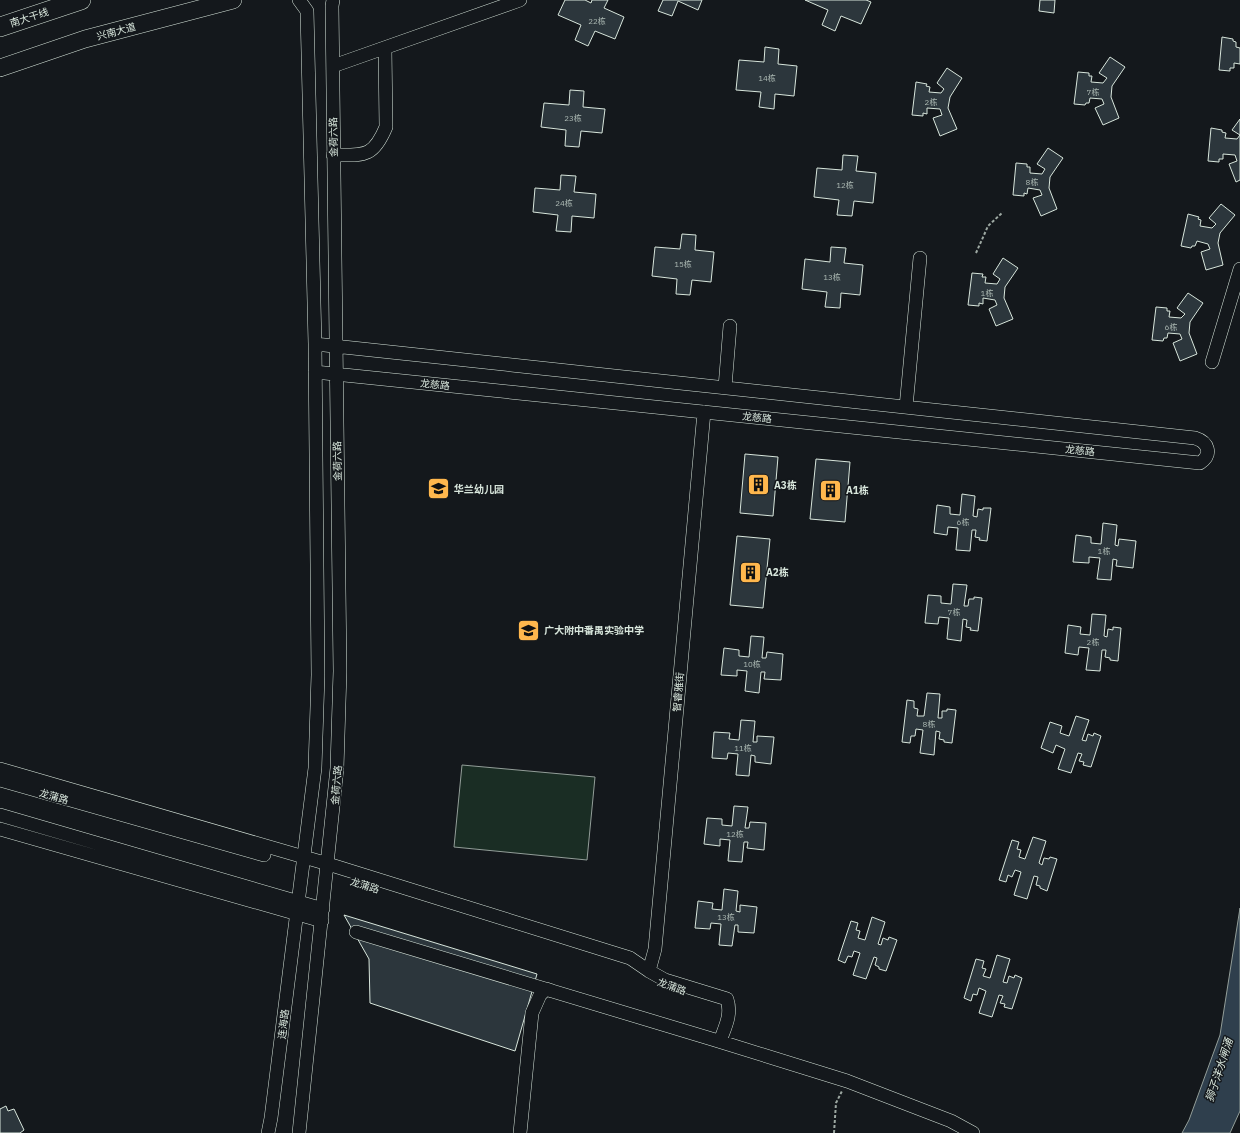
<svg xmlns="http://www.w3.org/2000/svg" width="1240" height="1133" font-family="'IBM Plex Sans','Noto Sans SC',sans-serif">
	<rect width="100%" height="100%" fill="#14181c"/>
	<path fill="#1a2d24" stroke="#939e99" d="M 462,765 L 595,777 L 587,860 L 454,847 Z"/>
	<path fill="#2f3f4d" stroke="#939e99" d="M 1240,908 L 1240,1111 L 1230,1133 L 1182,1133 L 1189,1120 L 1220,1035 Z"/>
	<path fill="#2c363c" stroke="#d8e6dc" d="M 565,0 L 585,0 L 591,3 L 592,0 L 608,0 L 604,8 L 624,17 L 615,39 L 595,31 L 588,46 L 575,40 L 581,25 L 558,15 Z
		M 663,0 L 702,0 L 698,10 L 678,1 L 672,16 L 658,11 Z
		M 805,0 L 866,0 L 871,2 L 861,24 L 841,16 L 835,31 L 822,25 L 828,10 Z
		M 1040,0 L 1055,0 L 1054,13 L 1039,11 Z
		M 1222,37 L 1233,39 L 1233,41 L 1236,42 L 1236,47 L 1240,48 L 1240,64 L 1234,63 L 1234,68 L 1230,68 L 1230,71 L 1219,70 Z
		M 765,47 L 779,49 L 778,64 L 797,66 L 794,96 L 775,94 L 774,109 L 759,107 L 761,92 L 736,90 L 739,60 L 764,62 Z
		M 1110,57 L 1125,67 L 1112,86 L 1111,97 L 1119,118 L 1103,125 L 1095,108 L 1104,104 L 1102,99 L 1090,98 L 1089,103 L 1086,103 L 1085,105 L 1074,104 L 1078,72 L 1089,73 L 1089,76 L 1092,76 L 1091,82 L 1103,83 L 1107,78 L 1099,73 Z
		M 947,68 L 962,78 L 950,97 L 948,108 L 957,129 L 940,136 L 933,118 L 942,115 L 940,109 L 927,108 L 927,114 L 923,113 L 923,116 L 912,115 L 916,82 L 927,84 L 926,86 L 930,87 L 929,92 L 941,93 L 944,89 L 937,83 Z
		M 570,90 L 584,91 L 583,107 L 605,109 L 602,133 L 581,131 L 579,147 L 565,146 L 566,130 L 541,127 L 544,103 L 569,105 Z
		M 1240,119 L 1240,135 L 1232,130 Z
		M 1211,128 L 1222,130 L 1222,132 L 1226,133 L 1225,138 L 1237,139 L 1240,135 L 1240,180 L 1236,182 L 1229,164 L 1237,161 L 1235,155 L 1223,154 L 1223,159 L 1219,159 L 1219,162 L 1208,161 Z
		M 1048,148 L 1063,158 L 1050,177 L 1049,188 L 1057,209 L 1041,216 L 1033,198 L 1042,195 L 1040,190 L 1028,188 L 1027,194 L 1024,193 L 1024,196 L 1013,195 L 1016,163 L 1027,164 L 1027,167 L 1030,167 L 1030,173 L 1042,174 L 1045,169 L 1037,164 Z
		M 843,155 L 858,156 L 856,171 L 876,173 L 873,203 L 854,201 L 852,216 L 837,215 L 839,200 L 814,197 L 817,168 L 842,170 Z
		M 561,175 L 576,176 L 574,192 L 596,194 L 594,218 L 572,216 L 571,232 L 556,231 L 558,215 L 533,212 L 535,188 L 560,190 Z
		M 1221,204 L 1235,215 L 1220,233 L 1218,243 L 1223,265 L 1206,270 L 1201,252 L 1210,249 L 1208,244 L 1197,241 L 1195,246 L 1192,246 L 1191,248 L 1181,246 L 1188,214 L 1199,217 L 1198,219 L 1201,220 L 1200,226 L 1212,228 L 1216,224 L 1209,218 Z
		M 682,234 L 696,235 L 695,250 L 714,252 L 711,282 L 692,280 L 690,295 L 676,294 L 677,279 L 652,276 L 655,247 L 680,249 Z
		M 831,247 L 846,248 L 844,263 L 863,265 L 860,295 L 841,293 L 840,308 L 825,307 L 827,292 L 802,289 L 805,259 L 830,262 Z
		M 1003,258 L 1018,268 L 1005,287 L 1004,298 L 1013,319 L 996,326 L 989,309 L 997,305 L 995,300 L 983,298 L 983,304 L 979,303 L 979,306 L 968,305 L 972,273 L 983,274 L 982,277 L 986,277 L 985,283 L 997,284 L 1000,279 L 993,274 Z
		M 1188,293 L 1203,303 L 1190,322 L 1189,333 L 1197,354 L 1180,361 L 1173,343 L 1182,339 L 1180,334 L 1168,333 L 1167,338 L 1164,338 L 1163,341 L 1152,340 L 1156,307 L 1167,308 L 1167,311 L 1170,311 L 1169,317 L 1181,318 L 1185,314 L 1177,308 Z
		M 745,454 L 778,457 L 773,516 L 740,513 Z
		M 816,459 L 850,462 L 845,522 L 810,519 Z
		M 962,494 L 975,496 L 973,516 L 977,517 L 978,509 L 983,510 L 983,508 L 991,508 L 987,541 L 979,540 L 980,538 L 975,537 L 976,530 L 972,530 L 970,551 L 956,550 L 958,528 L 948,527 L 947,535 L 934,533 L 937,505 L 950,507 L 950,514 L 960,515 Z
		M 1103,523 L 1117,525 L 1115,545 L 1118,546 L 1119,539 L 1136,541 L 1133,568 L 1116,566 L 1117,560 L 1113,559 L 1111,580 L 1097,579 L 1100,558 L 1089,557 L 1089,563 L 1073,562 L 1076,535 L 1091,537 L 1091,543 L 1101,544 Z
		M 737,536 L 770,539 L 763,608 L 730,605 Z
		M 953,584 L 967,585 L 964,606 L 968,606 L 969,599 L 974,599 L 974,597 L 982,598 L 978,631 L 970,630 L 971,628 L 966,627 L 967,620 L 963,619 L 961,641 L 947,639 L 949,618 L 939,617 L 938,624 L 925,623 L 928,595 L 941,596 L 941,603 L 951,604 Z
		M 1092,614 L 1106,615 L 1104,636 L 1107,637 L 1108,629 L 1113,630 L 1113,627 L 1121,628 L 1118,661 L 1110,660 L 1110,658 L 1105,657 L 1106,650 L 1102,650 L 1100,671 L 1086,670 L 1089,648 L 1079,647 L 1078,655 L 1065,653 L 1068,625 L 1081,627 L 1080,634 L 1090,635 Z
		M 751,636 L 764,637 L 762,658 L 766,658 L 767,652 L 783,654 L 781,680 L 764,679 L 765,672 L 761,672 L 759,693 L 745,691 L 747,671 L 737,670 L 737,676 L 721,675 L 724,648 L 739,650 L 739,656 L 749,657 Z
		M 927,693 L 940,694 L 938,718 L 942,718 L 942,711 L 947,711 L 947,709 L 956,710 L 952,743 L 944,742 L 944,740 L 939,739 L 940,732 L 936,731 L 934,755 L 920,753 L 923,730 L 916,729 L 915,736 L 911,736 L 910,743 L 902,742 L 907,700 L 914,701 L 914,708 L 918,709 L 917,716 L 924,716 Z
		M 1076,716 L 1089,720 L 1082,740 L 1086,741 L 1088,734 L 1093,736 L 1094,733 L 1101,736 L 1091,767 L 1083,765 L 1084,762 L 1079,761 L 1082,754 L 1078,753 L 1071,773 L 1058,769 L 1065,749 L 1056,745 L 1053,753 L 1041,748 L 1050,722 L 1062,726 L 1060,733 L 1069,736 Z
		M 741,720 L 755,721 L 753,742 L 757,742 L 757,736 L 774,737 L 771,764 L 755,762 L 755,756 L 751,755 L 749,776 L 736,775 L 738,754 L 728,753 L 727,759 L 712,758 L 714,732 L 730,733 L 729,739 L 739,740 Z
		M 734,806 L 748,807 L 745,828 L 749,828 L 750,822 L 766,823 L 764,850 L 747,848 L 748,842 L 744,842 L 742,862 L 728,861 L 730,840 L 720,839 L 720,846 L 704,844 L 707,818 L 722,819 L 722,825 L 732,826 Z
		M 1033,837 L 1046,841 L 1039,863 L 1042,865 L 1044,858 L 1049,859 L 1050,857 L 1057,859 L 1047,891 L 1040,888 L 1040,886 L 1036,885 L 1038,877 L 1034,876 L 1027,899 L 1014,895 L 1021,872 L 1015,870 L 1012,877 L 1008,875 L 1006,882 L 999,880 L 1012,840 L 1019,842 L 1017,849 L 1021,850 L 1019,857 L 1025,859 Z
		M 724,889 L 738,891 L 736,911 L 740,912 L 740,905 L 757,907 L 754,933 L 738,932 L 738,925 L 735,925 L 732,946 L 719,945 L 721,924 L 711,923 L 710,929 L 695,928 L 698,901 L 713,903 L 712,909 L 722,910 Z
		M 344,915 L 537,974 L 515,1051 L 370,1003 L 369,959 Z
		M 872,917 L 885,922 L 878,944 L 881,945 L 883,938 L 888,940 L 889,937 L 897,940 L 886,971 L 879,969 L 879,967 L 875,965 L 877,958 L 874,957 L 866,979 L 853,975 L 860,953 L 854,951 L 852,957 L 848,956 L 845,963 L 838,960 L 851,921 L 858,923 L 856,930 L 860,931 L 858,938 L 865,940 Z
		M 997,955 L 1010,959 L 1003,982 L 1007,983 L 1009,976 L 1014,978 L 1015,975 L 1022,978 L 1012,1009 L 1004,1007 L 1005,1004 L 1000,1003 L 1003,996 L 999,995 L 992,1017 L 979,1013 L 986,991 L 979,988 L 977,995 L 973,994 L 971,1001 L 964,998 L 976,959 L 984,961 L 982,968 L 986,969 L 983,976 L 990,978 Z
		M 6,1106 L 8,1111 L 14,1109 L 24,1130 L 20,1133 L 0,1133 L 0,1109 Z"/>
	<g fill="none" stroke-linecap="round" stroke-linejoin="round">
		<defs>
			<path id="minor" d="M 333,66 L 520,0
				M 333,155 C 364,155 373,158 386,127 L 385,48
				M 1212,362 L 1240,269
				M 315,372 L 1200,463 C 1213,454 1208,442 1195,438 L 315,344
				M 725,387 L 730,326
				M 906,407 L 920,258
				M 0,769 L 328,864 L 630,958 L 649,971 L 665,980 L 727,999 C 732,1015 725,1027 720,1041
				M 0,780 L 264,855
				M 0,815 L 323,909
				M 0,829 L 322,921
				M 356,932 L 715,1040 L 847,1081 L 951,1121 L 973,1133
				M 649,971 L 655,949 L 704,412
				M 268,1133 L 271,1118 L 315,768 L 318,675 L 315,344 L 307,11 L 299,0
				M 299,1133 L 337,768 L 340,671 L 332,6 L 333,0
				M 520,1133 L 532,1013 L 540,995 L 546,989 L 552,991"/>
			<path id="major" d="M 0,68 L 85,39 L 233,0"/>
			<path id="highway" d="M 0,27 L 81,0"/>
		</defs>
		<use href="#minor" stroke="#d8e6dc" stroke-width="14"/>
		<use href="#major" stroke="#d8e6dc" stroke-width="18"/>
		<use href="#highway" stroke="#d8e6dc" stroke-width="20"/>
		<path stroke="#9da8a2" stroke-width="2" stroke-dasharray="3 2" stroke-linecap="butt" d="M 976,253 L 988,226 L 1003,212
			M 834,1133 L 836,1103 L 842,1091"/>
		<use href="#minor" stroke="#14181c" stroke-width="13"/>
		<use href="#major" stroke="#14181c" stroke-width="17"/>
		<use href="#highway" stroke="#14181c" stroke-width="19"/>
	</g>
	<defs>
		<symbol id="building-square" viewBox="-11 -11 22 22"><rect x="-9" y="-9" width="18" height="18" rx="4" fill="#ffb74d" stroke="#14181c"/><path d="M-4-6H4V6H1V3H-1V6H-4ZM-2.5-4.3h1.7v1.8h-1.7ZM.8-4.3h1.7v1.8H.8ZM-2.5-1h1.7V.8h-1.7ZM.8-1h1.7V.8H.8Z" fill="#111"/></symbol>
		<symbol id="school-square" viewBox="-11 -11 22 22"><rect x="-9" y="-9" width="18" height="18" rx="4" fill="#ffb74d" stroke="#14181c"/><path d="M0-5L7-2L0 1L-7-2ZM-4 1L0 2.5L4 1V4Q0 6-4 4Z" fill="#111"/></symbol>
	</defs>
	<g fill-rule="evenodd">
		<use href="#building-square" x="746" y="472" width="25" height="25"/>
		<use href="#school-square" x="426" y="476" width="25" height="25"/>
		<use href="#building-square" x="818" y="478" width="25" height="25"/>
		<use href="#building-square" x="738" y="560" width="25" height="25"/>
		<use href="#school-square" x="516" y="618" width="25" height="25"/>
	</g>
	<g text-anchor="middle" stroke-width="3" stroke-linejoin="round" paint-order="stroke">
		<g font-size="8" fill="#adbab4">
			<text x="597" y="24">22栋</text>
			<text x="767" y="81">14栋</text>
			<text x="1093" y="95">7栋</text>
			<text x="931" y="105">2栋</text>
			<text x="573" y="121">23栋</text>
			<text x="1032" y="185">8栋</text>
			<text x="845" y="188">12栋</text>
			<text x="564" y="206">24栋</text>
			<text x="683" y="267">15栋</text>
			<text x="832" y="280">13栋</text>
			<text x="987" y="296">1栋</text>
			<text x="1171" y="330">6栋</text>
			<text x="963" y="525">6栋</text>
			<text x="1104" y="554">1栋</text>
			<text x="954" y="615">7栋</text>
			<text x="1093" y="645">2栋</text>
			<text x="752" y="667">10栋</text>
			<text x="929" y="727">8栋</text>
			<text x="743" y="751">11栋</text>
			<text x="735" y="837">12栋</text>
			<text x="726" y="920">13栋</text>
		</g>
		<g font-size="10" fill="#d8e6dc" stroke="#14181c">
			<text transform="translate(29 17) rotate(-18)" y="4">南大干线</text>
			<text transform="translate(116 31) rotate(-15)" y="4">兴南大道</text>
			<text transform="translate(333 137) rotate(-91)" y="4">金荷六路</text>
			<text transform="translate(435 384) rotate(6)" y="4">龙慈路</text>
			<text transform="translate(757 417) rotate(6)" y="4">龙慈路</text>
			<text transform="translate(1080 450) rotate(6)" y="4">龙慈路</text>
			<text transform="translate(337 461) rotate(-91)" y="4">金荷六路</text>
			<text transform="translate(678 692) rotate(-85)" y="4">智睿雅街</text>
			<text transform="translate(336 785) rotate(-85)" y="4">金荷六路</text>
			<text transform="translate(54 796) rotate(16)" y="4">龙蒲路</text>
			<text transform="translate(365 885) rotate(17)" y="4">龙蒲路</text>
			<text transform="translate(672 986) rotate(20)" y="4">龙蒲路</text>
			<text transform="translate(283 1024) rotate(-83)" y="4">连海路</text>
		</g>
		<g font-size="10" font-weight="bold" fill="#d8e6dc" stroke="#14181c" text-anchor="start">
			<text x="774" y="489">A3栋</text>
			<text x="454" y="493">华兰幼儿园</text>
			<text x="846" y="494">A1栋</text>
			<text x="766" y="576">A2栋</text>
			<text x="544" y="634">广大附中番禺实验中学</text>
		</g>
		<g font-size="11" font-style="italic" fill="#d8e6dc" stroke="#14181c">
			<text transform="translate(1219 1070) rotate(-72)" y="4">狮子洋水闸涌</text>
		</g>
	</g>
</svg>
